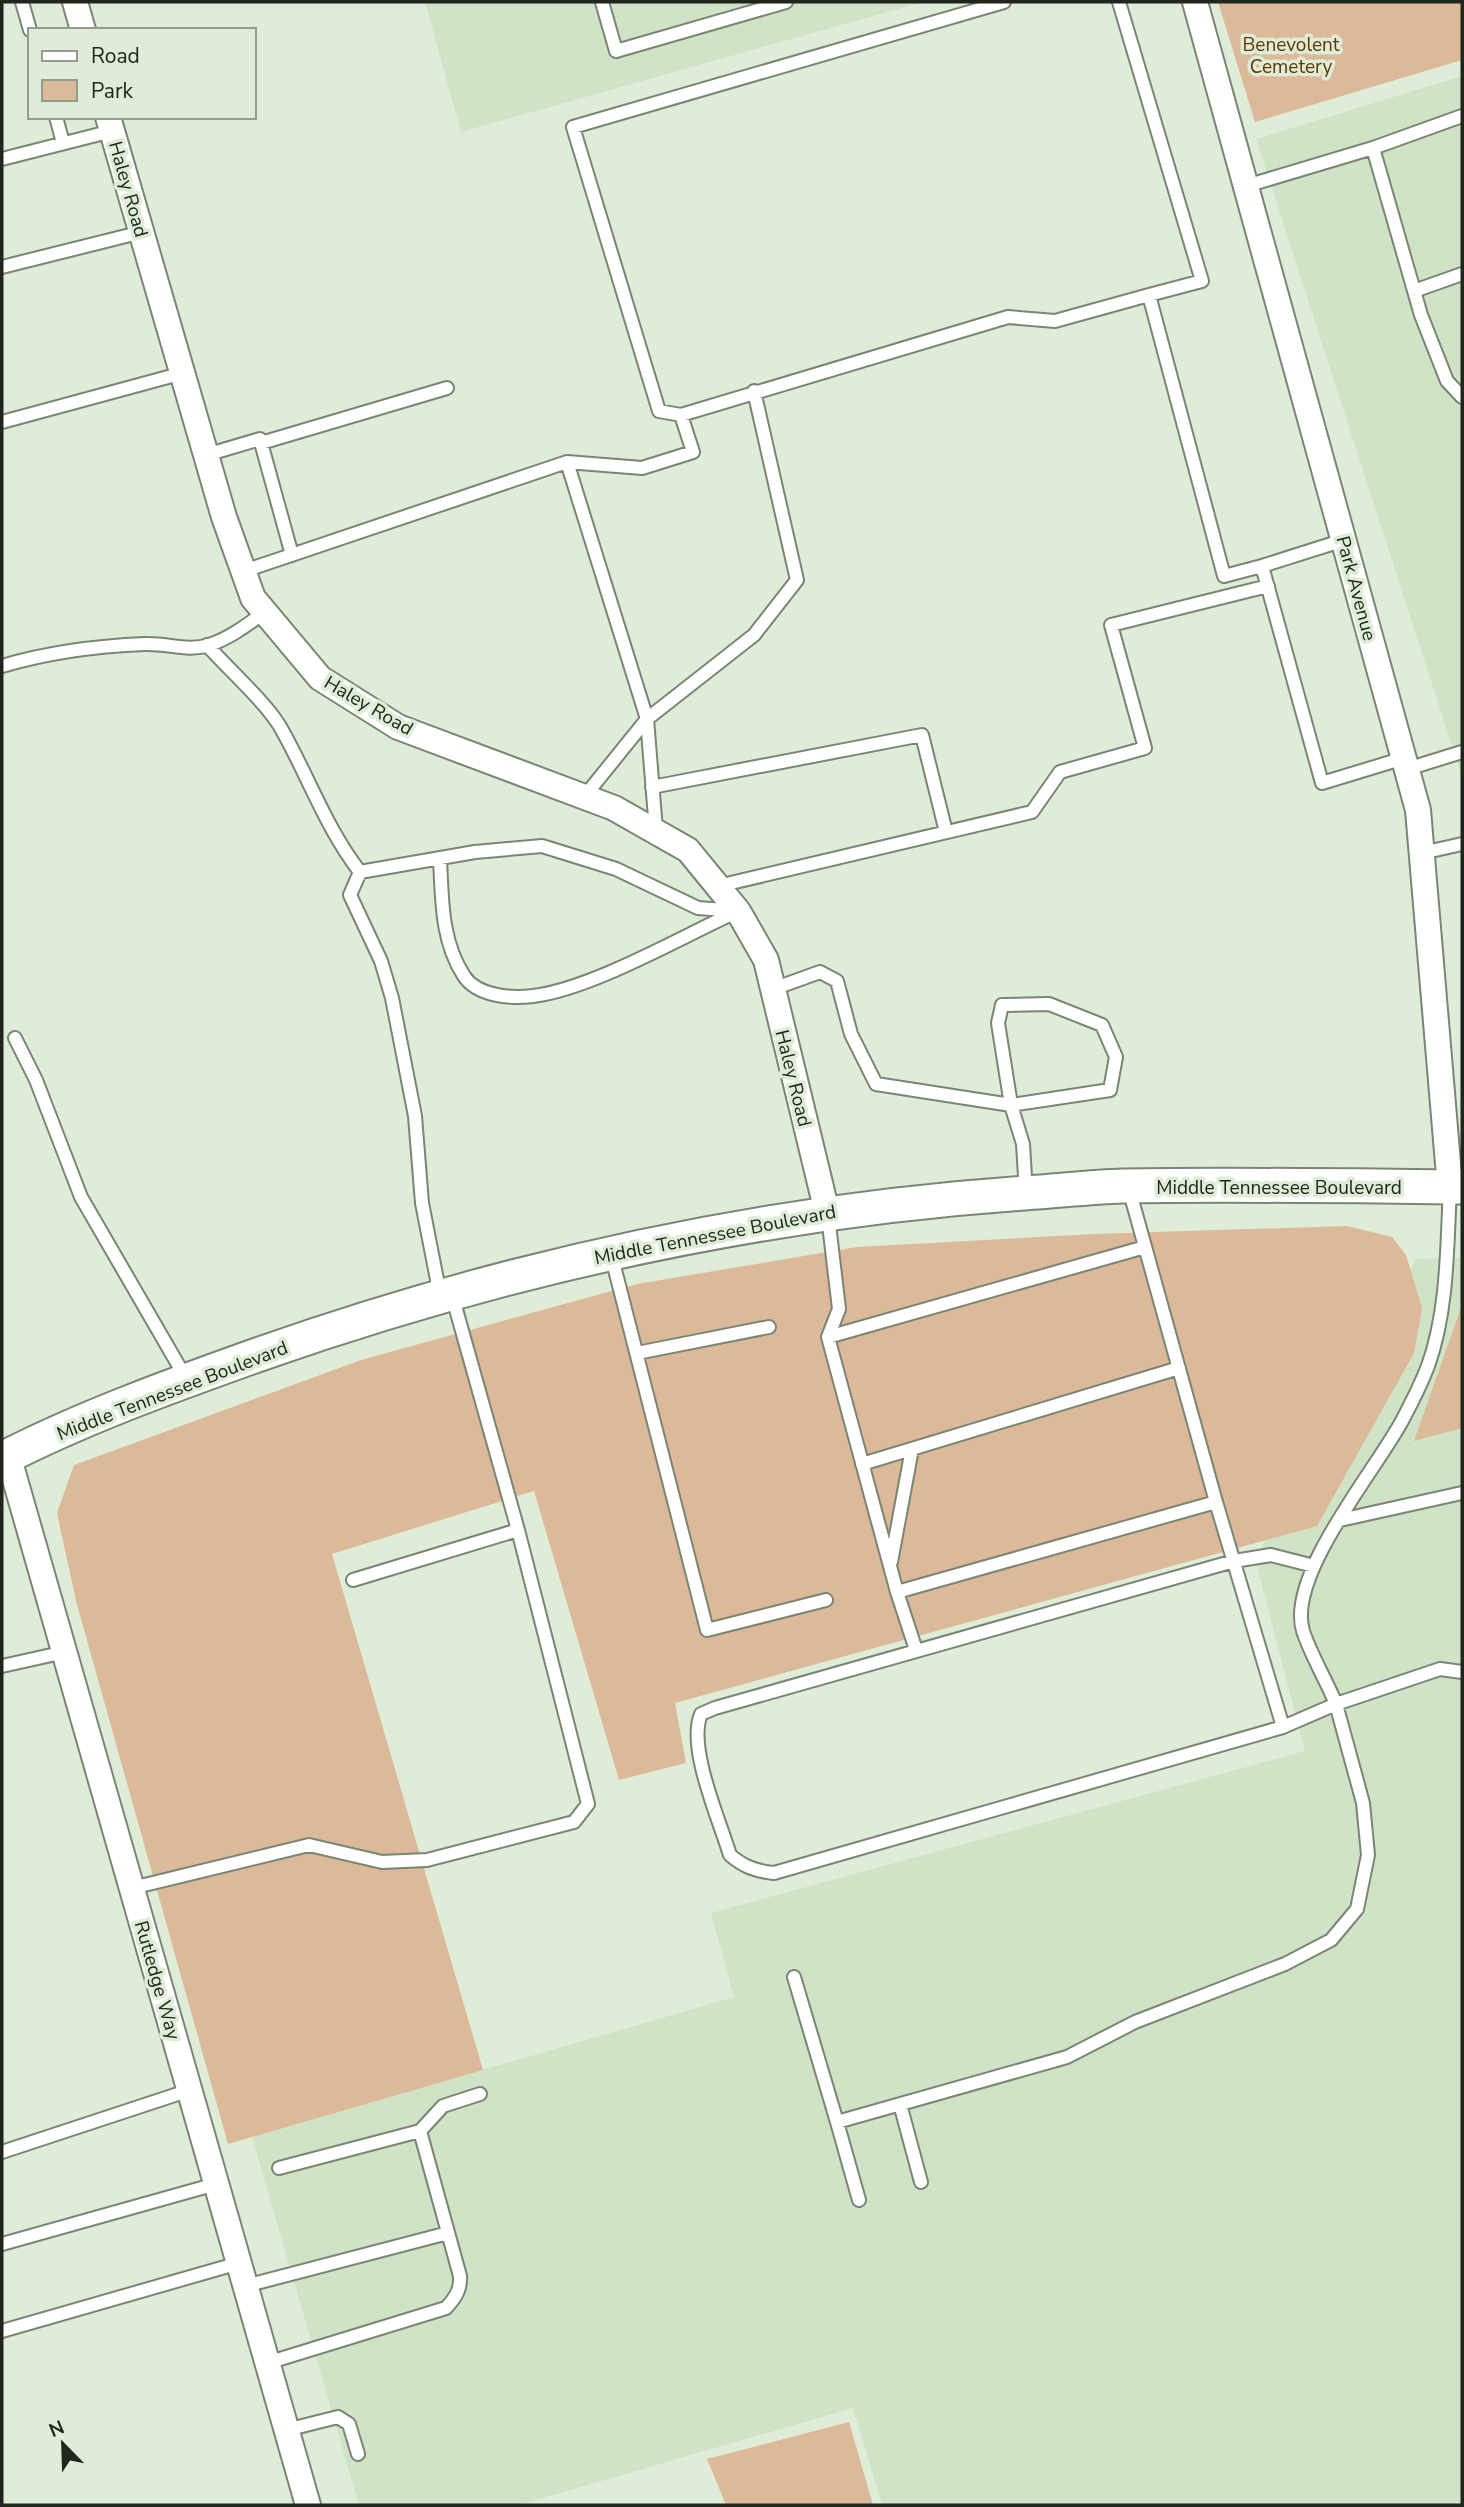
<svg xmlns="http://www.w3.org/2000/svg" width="1464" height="2507" font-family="'Nunito Sans',sans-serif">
	<rect width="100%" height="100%" fill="#dfedd8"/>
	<path fill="#d0e3c7" d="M 425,2 L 923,2 L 461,132 Z
		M 1462,76 L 1462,777 L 1256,139 Z
		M 1462,1258 L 1462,2505 L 882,2505 L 853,2408 L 519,2505 L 359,2505 L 252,2137 L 734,1997 L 711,1913 L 1305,1751 L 1255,1559 L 1416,1259 Z"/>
	<path fill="#dbb999" d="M 1218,2 L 1462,2 L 1462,60 L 1255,122 Z
		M 1347,1226 L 1392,1237 L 1406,1255 L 1422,1308 L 1414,1353 L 1317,1526 L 675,1703 L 686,1763 L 619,1780 L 534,1491 L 332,1554 L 483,2070 L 228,2144 L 76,1601 L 57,1513 L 74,1465 L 361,1360 L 637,1284 L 857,1247 L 1093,1234 Z
		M 1462,1305 L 1462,1428 L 1414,1441 Z
		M 849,2422 L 873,2505 L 726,2505 L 707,2459 Z"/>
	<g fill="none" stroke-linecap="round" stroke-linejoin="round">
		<defs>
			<path id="lane" d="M 22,2 L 30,30
				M 602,2 L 616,51 L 786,2
				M 1119,2 L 1202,281 L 1149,295
				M 56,117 L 63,143
				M 1373,148 L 1421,315 L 1447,381 L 1462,397
				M 2,159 L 112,131
				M 1246,186 L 1373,148 L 1462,116
				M 2,267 L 142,232
				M 1414,291 L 1462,274
				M 681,415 L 659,411 L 573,127 L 1004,2
				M 2,422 L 183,373
				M 261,443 L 447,388
				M 206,455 L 260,439 L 292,555
				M 567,462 L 647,719 L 656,830
				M 1344,540 L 1262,566 L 1322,783 L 1404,758
				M 244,571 L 567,462 L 642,468 L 693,452 L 681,415 L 1008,317 L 1055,321 L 1149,295 L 1224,576 L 1262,566
				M 207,645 C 228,669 268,704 282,730 C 309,778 326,828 360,872 L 475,852 L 542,846 L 616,869 L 698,908 L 737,911
				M 2,666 C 49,652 96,646 145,644 C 168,643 187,652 209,645 C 230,638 247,625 265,612
				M 1407,769 L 1462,752
				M 652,787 L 922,735 L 946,832
				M 584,797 L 647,719 L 754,635 L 797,580 L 754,391
				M 1422,853 L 1462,844
				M 440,858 C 442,899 441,941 464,976 C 477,996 511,999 533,996 C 591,989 679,938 734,913
				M 360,872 L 350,895 L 381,961 L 392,998 L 415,1116 L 422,1203 L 440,1295
				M 718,886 L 1032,812 L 1060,772 L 1145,748 L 1111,625 L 1268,586
				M 773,989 L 820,972 L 837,981 L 851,1034 L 876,1084 L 1011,1105 L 1023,1144 L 1026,1193
				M 1049,1004 L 1102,1025 L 1116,1057 L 1110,1090 L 1011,1105 L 998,1023 L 1002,1005 Z
				M 15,1038 L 36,1080 L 81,1197 L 187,1380
				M 1450,1187 C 1447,1246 1448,1310 1428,1366 C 1421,1384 1412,1402 1403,1419 C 1377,1469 1286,1575 1303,1631 C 1310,1653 1327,1682 1336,1704 L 1440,1669 L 1462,1672
				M 1129,1189 L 1216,1502
				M 828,1216 L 839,1309 L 828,1337 L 897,1592
				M 611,1254 L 707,1630 L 826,1600
				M 828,1337 L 1145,1247
				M 637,1353 L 769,1327
				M 862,1464 L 1179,1368
				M 1340,1520 L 1462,1493
				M 891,1562 L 912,1449
				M 353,1580 L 518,1530
				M 916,1650 L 897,1592 L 1216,1502 L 1283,1727
				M 2,1666 L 65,1652
				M 132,1888 L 309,1845 L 382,1862 L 427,1860 L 574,1822 L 588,1804 L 518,1530 L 452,1295
				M 794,1977 L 837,2122 L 1067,2057 L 1135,2022 L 1285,1964 L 1331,1940 L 1357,1909 L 1368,1855 L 1363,1803 L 1336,1704 L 1283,1727 L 774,1873 C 756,1871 744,1867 730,1855 C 719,1819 687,1747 701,1714 L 715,1708 L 1234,1561 L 1271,1555 L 1314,1566
				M 900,2104 L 921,2182
				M 837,2122 L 859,2200
				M 2,2152 L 190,2090
				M 279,2168 L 420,2131 L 443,2106 L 480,2094
				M 2,2244 L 216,2184
				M 245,2286 L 448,2233
				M 2,2331 L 239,2263
				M 267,2363 L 446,2308 C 455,2298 461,2290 460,2276 L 420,2131
				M 286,2430 L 338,2417 L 349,2424 L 358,2454"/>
			<path id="street" d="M 75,2 L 83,30
				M 1195,2 L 1418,810 L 1450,1187
				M 108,117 L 224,517 L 253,598 L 320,678 L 398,727 L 614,808 L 688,850 L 738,911 L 766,960 L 827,1212
				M 8,1455 L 308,2505"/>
			<path id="secondary" d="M 2,1459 C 84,1417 173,1385 260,1354 C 508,1267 763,1211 1025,1193 C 1058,1191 1090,1187 1123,1186 C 1236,1184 1349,1186 1462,1187"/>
		</defs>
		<use href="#lane" stroke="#798673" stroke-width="16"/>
		<use href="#street" stroke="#798673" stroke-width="28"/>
		<use href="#secondary" stroke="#798673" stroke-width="37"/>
		<use href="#lane" stroke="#fff" stroke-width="12"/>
		<use href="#street" stroke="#fff" stroke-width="24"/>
		<use href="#secondary" stroke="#fff" stroke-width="33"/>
	</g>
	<g text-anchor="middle" stroke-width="7" stroke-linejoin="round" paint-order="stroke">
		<g font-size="19" fill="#5e3703" stroke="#dfedd8">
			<text x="1291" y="51">Benevolent<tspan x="1291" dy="22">Cemetery</tspan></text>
		</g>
		<g font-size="19" fill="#20251d" stroke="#dfedd8">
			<text transform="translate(129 189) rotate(74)" y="7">Haley Road</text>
			<text transform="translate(1357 588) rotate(75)" y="7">Park Avenue</text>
			<text transform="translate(369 705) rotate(30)" y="7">Haley Road</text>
			<text transform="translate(794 1078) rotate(76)" y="7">Haley Road</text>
			<text x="1279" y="1194">Middle Tennessee Boulevard</text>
			<text transform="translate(715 1234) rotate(-11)" y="7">Middle Tennessee Boulevard</text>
			<text transform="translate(172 1390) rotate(-21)" y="7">Middle Tennessee Boulevard</text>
			<text transform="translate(158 1980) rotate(74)" y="7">Rutledge Way</text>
		</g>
	</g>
	<rect width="1464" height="2507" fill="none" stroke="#20251d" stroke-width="7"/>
	<rect x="28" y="28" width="228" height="91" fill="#dfedd8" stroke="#939d8d" stroke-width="2"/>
	<rect x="42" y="51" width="35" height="10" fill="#ffffff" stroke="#939d8d" stroke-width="2"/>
	<text x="91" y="63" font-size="21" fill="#20251d">Road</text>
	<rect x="42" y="80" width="35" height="21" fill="#dbb999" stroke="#939d8d" stroke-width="2"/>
	<text x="91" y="98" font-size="21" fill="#20251d">Park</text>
	<g transform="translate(63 2444) rotate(337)" stroke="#dfedd8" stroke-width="5" paint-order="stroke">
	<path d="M0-5L12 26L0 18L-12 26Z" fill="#20251d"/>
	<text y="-10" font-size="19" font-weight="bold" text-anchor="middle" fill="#20251d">N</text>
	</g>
</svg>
